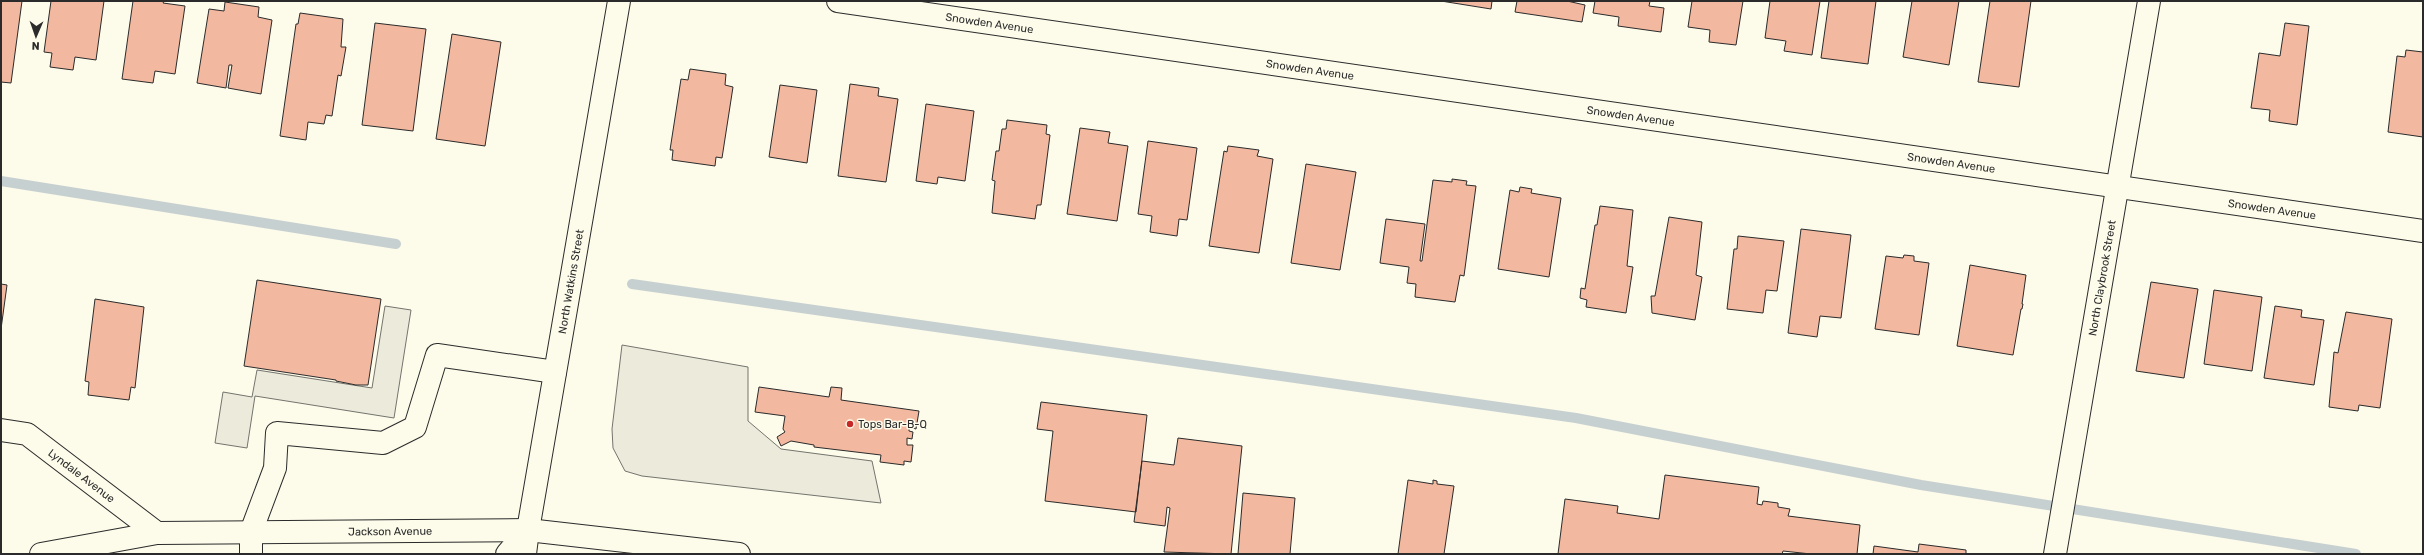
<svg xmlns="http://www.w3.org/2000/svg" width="2424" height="555" font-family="Rubik,sans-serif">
	<rect width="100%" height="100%" fill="#fdfbea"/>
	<path fill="#eceadb" stroke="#74746e" d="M 385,306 L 411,310 L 394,418 L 255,396 L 247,448 L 215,443 L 223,392 L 252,397 L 257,370 L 372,388 Z
		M 622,345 L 748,367 L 748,421 L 781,449 L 872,461 L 881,503 L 642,476 L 625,471 L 613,448 L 612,429 Z"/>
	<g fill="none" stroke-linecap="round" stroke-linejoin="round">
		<path stroke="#c7d0d0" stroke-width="10" d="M 1,181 L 396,244
			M 632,284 L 1576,418 L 1921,485 L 2356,554"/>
	</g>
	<path fill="#f2b8a0" stroke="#2b2b2b" d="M 1,1 L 22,1 L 11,83 L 1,82 Z
		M 51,1 L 104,1 L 96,60 L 75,57 L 73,70 L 50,67 L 52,53 L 44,52 Z
		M 133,1 L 164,1 L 163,3 L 185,6 L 175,74 L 155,71 L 153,83 L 122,79 Z
		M 1441,1 L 1492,1 L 1491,9 Z
		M 1517,1 L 1567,1 L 1585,5 L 1582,22 L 1515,12 Z
		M 1595,1 L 1650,1 L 1649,6 L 1664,8 L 1661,32 L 1618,26 L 1619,17 L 1593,13 Z
		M 1692,1 L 1743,1 L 1736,45 L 1709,42 L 1710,30 L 1688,27 Z
		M 1770,1 L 1820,1 L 1812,55 L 1784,51 L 1786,41 L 1765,38 Z
		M 1829,1 L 1876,1 L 1868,64 L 1821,58 Z
		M 1912,1 L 1959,1 L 1949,65 L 1903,57 Z
		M 1990,1 L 2031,1 L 2019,87 L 1978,82 Z
		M 225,2 L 259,7 L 258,17 L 272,20 L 261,94 L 228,88 L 232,65 L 229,65 L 226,88 L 197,83 L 209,9 L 224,11 Z
		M 300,13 L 343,19 L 341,47 L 346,47 L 341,76 L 338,75 L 332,116 L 326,115 L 324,124 L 308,122 L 306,140 L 280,136 L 296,24 L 298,24 Z
		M 375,23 L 426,29 L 413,131 L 362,125 Z
		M 2285,23 L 2309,26 L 2297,125 L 2269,121 L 2270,110 L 2251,108 L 2259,53 L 2280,56 Z
		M 452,34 L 501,42 L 485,146 L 436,139 Z
		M 2406,50 L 2423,52 L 2423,137 L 2388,132 L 2397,56 L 2405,57 Z
		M 690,69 L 726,74 L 725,85 L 733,87 L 722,158 L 716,157 L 715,166 L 672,160 L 673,150 L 670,150 L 681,79 L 688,80 Z
		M 850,84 L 879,88 L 878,96 L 898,99 L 886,182 L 838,176 Z
		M 780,85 L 817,90 L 807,163 L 769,157 Z
		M 926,104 L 974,111 L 965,181 L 938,177 L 937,184 L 916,181 Z
		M 1007,120 L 1047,125 L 1046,134 L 1050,135 L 1041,205 L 1037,205 L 1035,219 L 992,213 L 995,181 L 992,180 L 996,151 L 999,151 L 1002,129 L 1006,129 Z
		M 1080,128 L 1110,132 L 1108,143 L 1128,146 L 1117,221 L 1067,214 Z
		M 1148,141 L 1197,148 L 1187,220 L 1179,219 L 1177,236 L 1150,232 L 1152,216 L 1138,214 Z
		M 1228,146 L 1259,150 L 1257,156 L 1273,159 L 1259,253 L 1209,246 L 1224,151 L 1227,152 Z
		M 1306,164 L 1356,172 L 1340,270 L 1291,263 Z
		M 1452,179 L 1467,181 L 1466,185 L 1476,186 L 1464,276 L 1460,275 L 1455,302 L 1415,297 L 1416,284 L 1407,283 L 1409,267 L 1380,263 L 1386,219 L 1425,224 L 1420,261 L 1422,261 L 1433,180 L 1452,182 Z
		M 1520,187 L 1532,189 L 1531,193 L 1561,198 L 1549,277 L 1498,269 L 1510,190 L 1519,192 Z
		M 1600,206 L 1633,210 L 1627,266 L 1633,267 L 1626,313 L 1586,307 L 1587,300 L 1580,298 L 1581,288 L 1585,289 L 1595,225 L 1597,225 Z
		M 1669,217 L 1702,222 L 1696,275 L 1702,277 L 1695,320 L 1652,313 L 1651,296 L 1655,296 Z
		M 1801,229 L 1851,235 L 1841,318 L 1820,316 L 1817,337 L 1788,333 Z
		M 1738,236 L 1784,241 L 1777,291 L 1766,290 L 1763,313 L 1727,309 L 1734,249 L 1737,249 Z
		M 1904,255 L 1914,256 L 1914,261 L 1929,263 L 1919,335 L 1875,329 L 1886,256 L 1903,258 Z
		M 1970,265 L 2026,275 L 2022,304 L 2023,304 L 2022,309 L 2021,309 L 2013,355 L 1957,346 Z
		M 257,280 L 381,299 L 368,385 L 356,385 L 336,381 L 336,380 L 244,366 Z
		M 2151,282 L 2198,289 L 2184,378 L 2136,371 Z
		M 1,284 L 7,285 L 1,329 Z
		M 2214,290 L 2262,297 L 2252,371 L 2204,364 Z
		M 95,299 L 144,307 L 135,388 L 131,387 L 129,400 L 88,395 L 89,382 L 85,381 Z
		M 2275,306 L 2302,310 L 2301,317 L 2324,320 L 2314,385 L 2264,378 Z
		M 2346,312 L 2392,319 L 2380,408 L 2359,405 L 2358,411 L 2329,407 L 2334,352 L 2338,353 Z
		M 759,387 L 829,397 L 831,387 L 842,388 L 841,400 L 919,411 L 916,429 L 909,427 L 909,431 L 913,432 L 912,439 L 907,438 L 907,445 L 913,445 L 911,462 L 904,461 L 904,465 L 880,462 L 881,455 L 814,447 L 814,445 L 791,441 L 781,446 L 777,437 L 785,432 L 783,429 L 785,416 L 755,412 Z
		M 1041,402 L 1147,415 L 1136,512 L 1045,501 L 1053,431 L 1037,429 Z
		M 1178,438 L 1242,446 L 1231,554 L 1164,552 L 1170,508 L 1167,507 L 1165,526 L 1134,522 L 1142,461 L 1174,465 Z
		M 1665,475 L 1759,487 L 1757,504 L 1762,505 L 1763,501 L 1778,503 L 1778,507 L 1790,509 L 1788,516 L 1860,525 L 1857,554 L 1811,554 L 1783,551 L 1782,554 L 1558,554 L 1565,499 L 1618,506 L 1617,513 L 1659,519 Z
		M 1408,480 L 1433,484 L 1433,480 L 1437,481 L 1437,484 L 1454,486 L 1444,554 L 1398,554 Z
		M 1243,493 L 1295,498 L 1290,554 L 1238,554 Z
		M 1919,544 L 1966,550 L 1966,554 L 1873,554 L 1874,546 L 1918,552 Z"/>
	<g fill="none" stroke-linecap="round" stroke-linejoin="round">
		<defs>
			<g id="minor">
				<path id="s1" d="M 838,1 L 2423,231"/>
				<path id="s2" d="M 1,430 L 27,434 L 157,533"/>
				<path d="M 251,554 L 251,532 L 275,468 L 277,433 L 383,443 L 415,427 L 437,355 L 555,372"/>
				<path d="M 525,554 L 528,530"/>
				<path id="s3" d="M 2055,554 L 2149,1"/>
			</g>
			<g id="major">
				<path id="s4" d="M 41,554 L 157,533 L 528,530 L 739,554"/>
				<path id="s5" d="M 507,554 L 528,530 L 619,1"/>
			</g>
		</defs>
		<use href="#minor" stroke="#2b2b2b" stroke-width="24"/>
		<use href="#major" stroke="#2b2b2b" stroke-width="24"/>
		<use href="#minor" stroke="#fdfbea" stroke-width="22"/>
		<use href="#major" stroke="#fdfbea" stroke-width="22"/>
	</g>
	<circle fill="#c62828" stroke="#fdfbea" stroke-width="1.5" cx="850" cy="424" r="4"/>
	<g text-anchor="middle" stroke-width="3" stroke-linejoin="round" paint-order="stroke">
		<g font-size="11" fill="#2b2b2b" stroke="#fdfbea">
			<text dy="4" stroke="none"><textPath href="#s1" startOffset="153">Snowden Avenue</textPath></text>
			<text dy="4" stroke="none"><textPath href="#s1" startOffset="477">Snowden Avenue</textPath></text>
			<text dy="4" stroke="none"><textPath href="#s1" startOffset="801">Snowden Avenue</textPath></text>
			<text dy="4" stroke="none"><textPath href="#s1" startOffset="1125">Snowden Avenue</textPath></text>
			<text dy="4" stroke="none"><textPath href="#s1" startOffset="1449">Snowden Avenue</textPath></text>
			<text dy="4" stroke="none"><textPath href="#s3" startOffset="280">North Claybrook Street</textPath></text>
			<text dy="4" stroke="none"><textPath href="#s5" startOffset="284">North Watkins Street</textPath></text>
			<text dy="4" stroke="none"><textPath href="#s2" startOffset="95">Lyndale Avenue</textPath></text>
			<text dy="4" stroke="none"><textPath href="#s4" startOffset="351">Jackson Avenue</textPath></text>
		</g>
		<g font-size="11" fill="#2b2b2b" stroke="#fdfbea" text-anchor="start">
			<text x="858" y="428">Tops Bar-B-Q</text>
		</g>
	</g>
	<rect width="2424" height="555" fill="none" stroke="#2b2b2b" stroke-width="4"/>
	<g transform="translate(36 36) rotate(182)" stroke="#fdfbea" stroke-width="3" paint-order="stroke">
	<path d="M0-3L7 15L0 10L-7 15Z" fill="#2b2b2b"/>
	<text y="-6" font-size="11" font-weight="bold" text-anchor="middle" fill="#2b2b2b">N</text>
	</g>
</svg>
